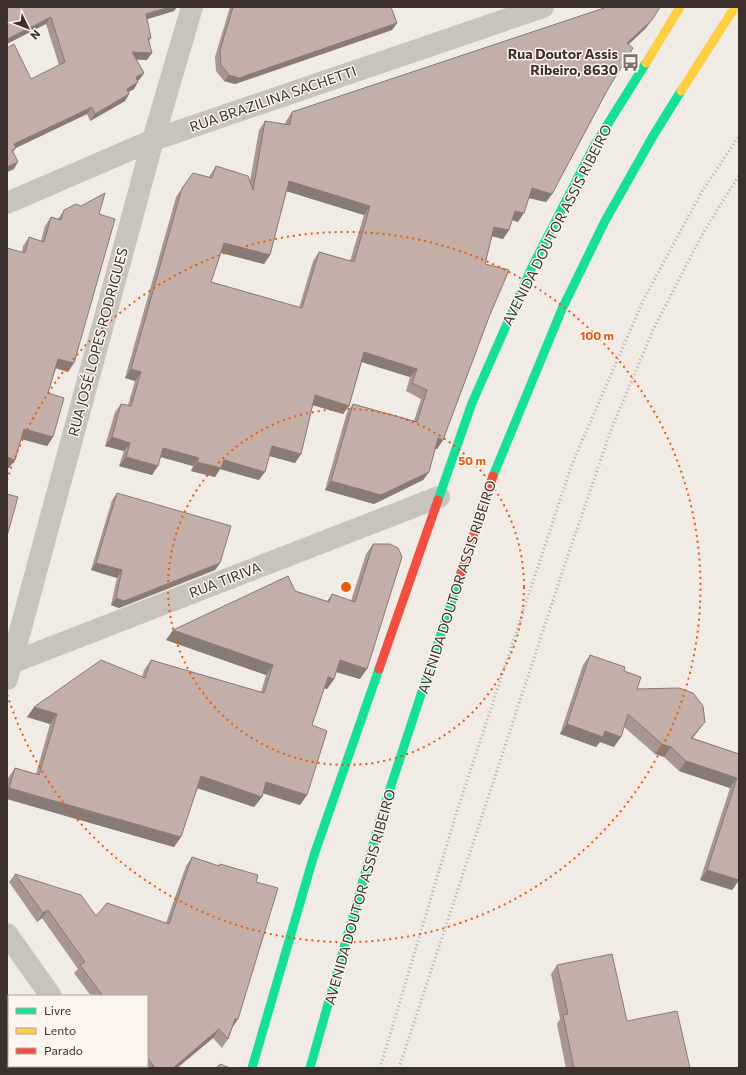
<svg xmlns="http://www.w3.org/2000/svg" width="746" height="1075" font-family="Commissioner,sans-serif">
	<rect width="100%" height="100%" fill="#f0ebe5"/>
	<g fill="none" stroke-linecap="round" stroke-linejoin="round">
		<path stroke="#c9c3be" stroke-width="22" d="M 7,203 L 153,140 L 543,7
			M 11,663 L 439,497
			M 7,679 L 153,140 L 192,7
			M 7,934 L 51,996
			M 102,1066 L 103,1068"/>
		<path stroke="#16e098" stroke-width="9" d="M 493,476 L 562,309 L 605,221 L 653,136 L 681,91
			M 438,500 L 472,403 L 532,267 L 594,146 L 646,63
			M 252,1068 L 314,855 L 379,669
			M 310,1068 L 382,813 L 461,573"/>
		<path stroke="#ffcf43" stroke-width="9" d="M 646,63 L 680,7
			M 681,91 L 735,7"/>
		<path stroke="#f24e42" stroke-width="9" d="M 461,573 L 493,476
			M 379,669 L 438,500"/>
		<path stroke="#b1aca8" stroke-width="3" stroke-dasharray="1 3" stroke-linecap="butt" d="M 380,1068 L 456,814 L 572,464 L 644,299 L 701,193 L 739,136
			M 399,1068 L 564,567 L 612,427 L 654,328 L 703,233 L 739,175"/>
	</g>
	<path fill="#a89690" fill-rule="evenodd" d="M 7,7 L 177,7 L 174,11 L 147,19 L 151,38 L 149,41 L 147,60 L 136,59 L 144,73 L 139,80 L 138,80 L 134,89 L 128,92 L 129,94 L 125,101 L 90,121 L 87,114 L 16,148 L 13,152 L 14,169 L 7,172 L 7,48 L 31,79 L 59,65 L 46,24 Z
		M 230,7 L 391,7 L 397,23 L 392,30 L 235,84 L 224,81 L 216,71 L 215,57 Z
		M 646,28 L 628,45 L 608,89 L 552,194 L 546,202 L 529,198 L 518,222 L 512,220 L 509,230 L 503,239 L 492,236 L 485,264 L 489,317 L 443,440 L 437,449 L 435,448 L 429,472 L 423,480 L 374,504 L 325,490 L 347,412 L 353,404 L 414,421 L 421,399 L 406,391 L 410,377 L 362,362 L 349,406 L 343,414 L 313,405 L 301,454 L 295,463 L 269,456 L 259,480 L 220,469 L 215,477 L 191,471 L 193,466 L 161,457 L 152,475 L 119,466 L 124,451 L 105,446 L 115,412 L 121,404 L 128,405 L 135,381 L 125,378 L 176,197 L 193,173 L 209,177 L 210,175 L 216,166 L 250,181 L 259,130 L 265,121 L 285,124 L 286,121 L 292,112 ZM 286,191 L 364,215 L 350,261 L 319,252 L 313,261 L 299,308 L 211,282 L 221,253 L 264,264 L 270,255 Z
		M 64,210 L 99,214 L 68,372 L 56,368 L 48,393 L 53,437 L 47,446 L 21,439 L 9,468 L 22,252 L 23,246 L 29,237 L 41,241 L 45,226 L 51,217 L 58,219 Z
		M 117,493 L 220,563 L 215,570 L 119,608 L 111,605 L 117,578 L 91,570 L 112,500 Z
		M 373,544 L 360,679 L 336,672 L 334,679 L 327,689 L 324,688 L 312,725 L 307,795 L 300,805 L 263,793 L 262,797 L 254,807 L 198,788 L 174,847 L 7,799 L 7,781 L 8,778 L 15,768 L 36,774 L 50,724 L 27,717 L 142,677 L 144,670 L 151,660 L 261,692 L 266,675 L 166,640 L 295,591 L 327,601 L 332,594 L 351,601 L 366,554 Z
		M 590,655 L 624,671 L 637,689 L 698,731 L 693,738 L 739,754 L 739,880 L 732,890 L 700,880 L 730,788 L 679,771 L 664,757 L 655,754 L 624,727 L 614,747 L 600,742 L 596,747 L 560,734 L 583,665 Z
		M 192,857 L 218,866 L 220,864 L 256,882 L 238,1019 L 233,1026 L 228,1039 L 222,1048 L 213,1038 L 177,1068 L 143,1068 L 141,1066 L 147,1066 L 147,996 L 91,996 L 74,973 L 78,969 L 42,918 L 37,922 L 9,882 L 15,874 L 96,916 L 166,923 L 186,866 Z
		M 557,965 L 627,1021 L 690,1068 L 566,1068 L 557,1024 L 560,1019 L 551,974 Z"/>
	<path fill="#887a75" d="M 170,7 L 177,7 L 174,11 L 141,21 L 146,14 Z
		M 51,17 L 46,24 L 7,44 L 7,39 Z
		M 652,20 L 646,28 L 620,52 L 627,43 Z
		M 397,23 L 392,30 L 235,84 L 224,81 L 229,75 Z
		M 132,52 L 152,53 L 147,60 L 127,59 Z
		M 144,73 L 139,80 L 131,84 L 136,77 Z
		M 138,82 L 134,89 L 122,96 L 127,89 Z
		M 129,94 L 125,101 L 90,121 L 95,114 Z
		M 92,107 L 87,114 L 9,151 L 14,144 Z
		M 18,162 L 14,169 L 7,172 L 7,167 Z
		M 289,181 L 370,206 L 364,215 L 283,190 Z
		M 532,188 L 552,194 L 546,202 L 525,197 Z
		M 515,211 L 524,213 L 518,222 L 509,219 Z
		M 494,227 L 509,230 L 503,239 L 488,235 Z
		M 224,243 L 270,255 L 264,264 L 218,252 Z
		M 364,352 L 417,369 L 410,377 L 358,361 Z
		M 58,359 L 74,363 L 68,372 L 52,367 Z
		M 131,369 L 141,372 L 135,381 L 125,378 Z
		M 315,395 L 349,406 L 343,414 L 309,404 Z
		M 24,429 L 53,437 L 47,446 L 18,438 Z
		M 112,437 L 130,443 L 124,451 L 105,446 Z
		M 438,438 L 443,440 L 437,449 L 432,447 Z
		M 272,446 L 301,454 L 295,463 L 266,455 Z
		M 163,448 L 199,458 L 193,466 L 157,456 Z
		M 7,457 L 15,460 L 9,468 L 7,468 Z
		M 126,457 L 158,466 L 152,475 L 119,466 Z
		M 224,460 L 265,472 L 259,480 L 220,469 L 215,477 L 191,471 L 197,462 Z
		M 429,472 L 423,480 L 374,504 L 325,490 L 331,481 Z
		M 96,563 L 122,570 L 117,578 L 91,570 Z
		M 220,563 L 215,570 L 119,608 L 111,605 L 116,598 Z
		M 173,630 L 273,665 L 266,675 L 166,640 Z
		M 340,660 L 367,669 L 360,679 L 333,671 Z
		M 328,677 L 334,679 L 327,689 L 320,687 Z
		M 34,707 L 57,714 L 50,724 L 27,717 Z
		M 705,722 L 698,731 L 684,747 L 691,738 Z
		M 567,724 L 605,731 L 621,737 L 614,747 L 600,742 L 596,747 L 560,734 Z
		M 662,744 L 671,747 L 664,757 L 655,754 Z
		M 686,761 L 737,778 L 730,788 L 679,771 Z
		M 201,776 L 262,797 L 254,807 L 194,787 Z
		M 266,782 L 307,795 L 300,805 L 259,792 Z
		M 9,788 L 181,837 L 174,847 L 7,799 L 7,791 Z
		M 707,870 L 739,880 L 732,890 L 700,880 Z
		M 48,910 L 42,918 L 37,922 L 43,913 Z
		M 235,1019 L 238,1019 L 232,1028 Z
		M 219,1029 L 213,1038 L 177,1068 L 173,1068 Z"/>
	<path fill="#c3afa7" stroke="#887a75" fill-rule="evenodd" d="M 7,7 L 170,7 L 146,14 L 151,38 L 148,38 L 152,53 L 132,52 L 144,73 L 136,77 L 138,82 L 127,89 L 129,94 L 95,114 L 92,107 L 14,144 L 16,148 L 12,150 L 18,162 L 7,167 L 7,48 L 14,44 L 31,79 L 65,62 L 51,17 L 7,39 Z
		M 233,7 L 391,7 L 397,23 L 239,78 L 229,75 L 221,65 L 220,50 Z
		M 607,7 L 660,7 L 652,20 L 627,43 L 633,48 L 608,89 L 552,194 L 532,188 L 524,213 L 515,211 L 509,230 L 494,227 L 485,264 L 509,270 L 489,317 L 443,440 L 438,438 L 429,472 L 381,495 L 331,481 L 353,404 L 417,422 L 427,390 L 412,383 L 417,369 L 364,352 L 349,406 L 315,395 L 301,454 L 272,446 L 265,472 L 224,460 L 221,468 L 197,462 L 199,458 L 163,448 L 158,466 L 126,457 L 130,443 L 112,437 L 121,404 L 131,406 L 141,372 L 131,369 L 182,188 L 193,173 L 212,178 L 216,166 L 248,176 L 253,190 L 265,121 L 290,125 L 292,112 ZM 289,181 L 370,206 L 354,262 L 319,252 L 302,308 L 211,282 L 224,243 L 270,255 Z
		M 105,193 L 99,214 L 115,219 L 74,363 L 58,359 L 48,393 L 64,398 L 53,437 L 24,429 L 15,460 L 7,457 L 7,248 L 25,253 L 29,237 L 44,242 L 51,217 L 61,220 L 64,210 L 76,204 L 81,206 Z
		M 117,493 L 231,526 L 220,563 L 124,601 L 116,598 L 122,570 L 96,563 Z
		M 7,494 L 18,497 L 7,536 Z
		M 373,544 L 390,544 L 398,548 L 402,557 L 367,669 L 340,660 L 334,679 L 328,677 L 312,725 L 327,731 L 307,795 L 266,782 L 262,797 L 201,776 L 181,837 L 9,788 L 15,768 L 39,775 L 57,714 L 34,707 L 101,660 L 145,678 L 151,660 L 264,693 L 273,665 L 173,630 L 288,576 L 295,591 L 329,602 L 332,594 L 355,602 Z
		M 590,655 L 625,667 L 624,671 L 641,677 L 637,689 L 679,688 L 693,693 L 703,706 L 705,722 L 691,738 L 739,754 L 739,880 L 707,870 L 737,778 L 686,761 L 671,747 L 662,744 L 628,714 L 621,737 L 605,731 L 603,737 L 567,724 Z
		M 192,857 L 219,866 L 220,864 L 258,875 L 256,882 L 278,888 L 238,1019 L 235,1019 L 228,1039 L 219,1029 L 173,1068 L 155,1068 L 147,1057 L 147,996 L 103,996 L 80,965 L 85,962 L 48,910 L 43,913 L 15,874 L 81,895 L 96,916 L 107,903 L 169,924 Z
		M 612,954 L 627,1021 L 677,1011 L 690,1068 L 574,1068 L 563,1015 L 568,1014 L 557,965 Z
		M 9,1052 L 9,1066 L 44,1066 L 46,1068 L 7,1068 L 7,1053 Z
		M 220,1064 L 230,1068 L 216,1068 Z"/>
	<g fill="none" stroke="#e8590c" stroke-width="2" stroke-dasharray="2 4">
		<circle cx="346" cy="587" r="178"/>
		<path d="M7 480A355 355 0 1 1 7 694"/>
	</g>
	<defs>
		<symbol id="bus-bare" viewBox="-9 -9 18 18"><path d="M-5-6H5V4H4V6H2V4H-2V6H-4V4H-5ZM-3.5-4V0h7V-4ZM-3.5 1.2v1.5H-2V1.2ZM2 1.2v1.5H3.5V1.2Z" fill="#7a716c" stroke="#fbf5ee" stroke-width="2.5" paint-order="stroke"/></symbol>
	</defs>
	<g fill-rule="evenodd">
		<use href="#bus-bare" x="618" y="50" width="25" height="25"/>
	</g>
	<g text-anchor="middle" stroke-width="3" stroke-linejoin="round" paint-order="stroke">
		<g font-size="14" font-weight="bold" fill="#3b302b" stroke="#fbf5ee" text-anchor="end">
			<text x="618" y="59">Rua Doutor Assis<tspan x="618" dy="16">Ribeiro, 8630</tspan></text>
		</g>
		<g font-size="14" fill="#3b302b" stroke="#fbf5ee">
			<text transform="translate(273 99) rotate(-19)" y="5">RUA BRAZILINA SACHETTI</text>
			<text transform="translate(557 225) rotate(-63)" y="5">AVENIDA DOUTOR ASSIS RIBEIRO</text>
			<text transform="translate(98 342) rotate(-75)" y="5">RUA JOSÉ LOPES RODRIGUES</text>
			<text transform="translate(225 580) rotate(-21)" y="5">RUA TIRIVA</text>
			<text transform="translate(457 587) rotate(-72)" y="5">AVENIDA DOUTOR ASSIS RIBEIRO</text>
			<text transform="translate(360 897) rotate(-74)" y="5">AVENIDA DOUTOR ASSIS RIBEIRO</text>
		</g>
	</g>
	<circle cx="346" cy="587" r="6" fill="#e8590c" stroke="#fbf5ee" stroke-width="2"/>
	<g font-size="12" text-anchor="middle" font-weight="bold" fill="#e8590c" stroke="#fbf5ee" stroke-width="3" stroke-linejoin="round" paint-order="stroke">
		<text x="597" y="340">100 m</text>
		<text x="472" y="465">50 m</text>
	</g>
	<rect width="746" height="1075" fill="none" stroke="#3b302b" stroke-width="16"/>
	<rect x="8" y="995" width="140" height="72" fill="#fbf5ee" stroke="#aea6a0"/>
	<rect x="16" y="1008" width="20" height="6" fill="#16e098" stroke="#aea6a0"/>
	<text x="44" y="1015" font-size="12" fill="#3b302b">Livre</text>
	<rect x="16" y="1028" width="20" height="6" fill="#ffcf43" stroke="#aea6a0"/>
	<text x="44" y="1035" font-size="12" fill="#3b302b">Lento</text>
	<rect x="16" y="1048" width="20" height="6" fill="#f24e42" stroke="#aea6a0"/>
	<text x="44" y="1055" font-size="12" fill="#3b302b">Parado</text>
	<g transform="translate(28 28) rotate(133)" stroke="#fbf5ee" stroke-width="3" paint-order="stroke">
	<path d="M0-3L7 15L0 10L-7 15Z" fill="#3b302b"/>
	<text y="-6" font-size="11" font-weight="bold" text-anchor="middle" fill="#3b302b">N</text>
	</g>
</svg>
